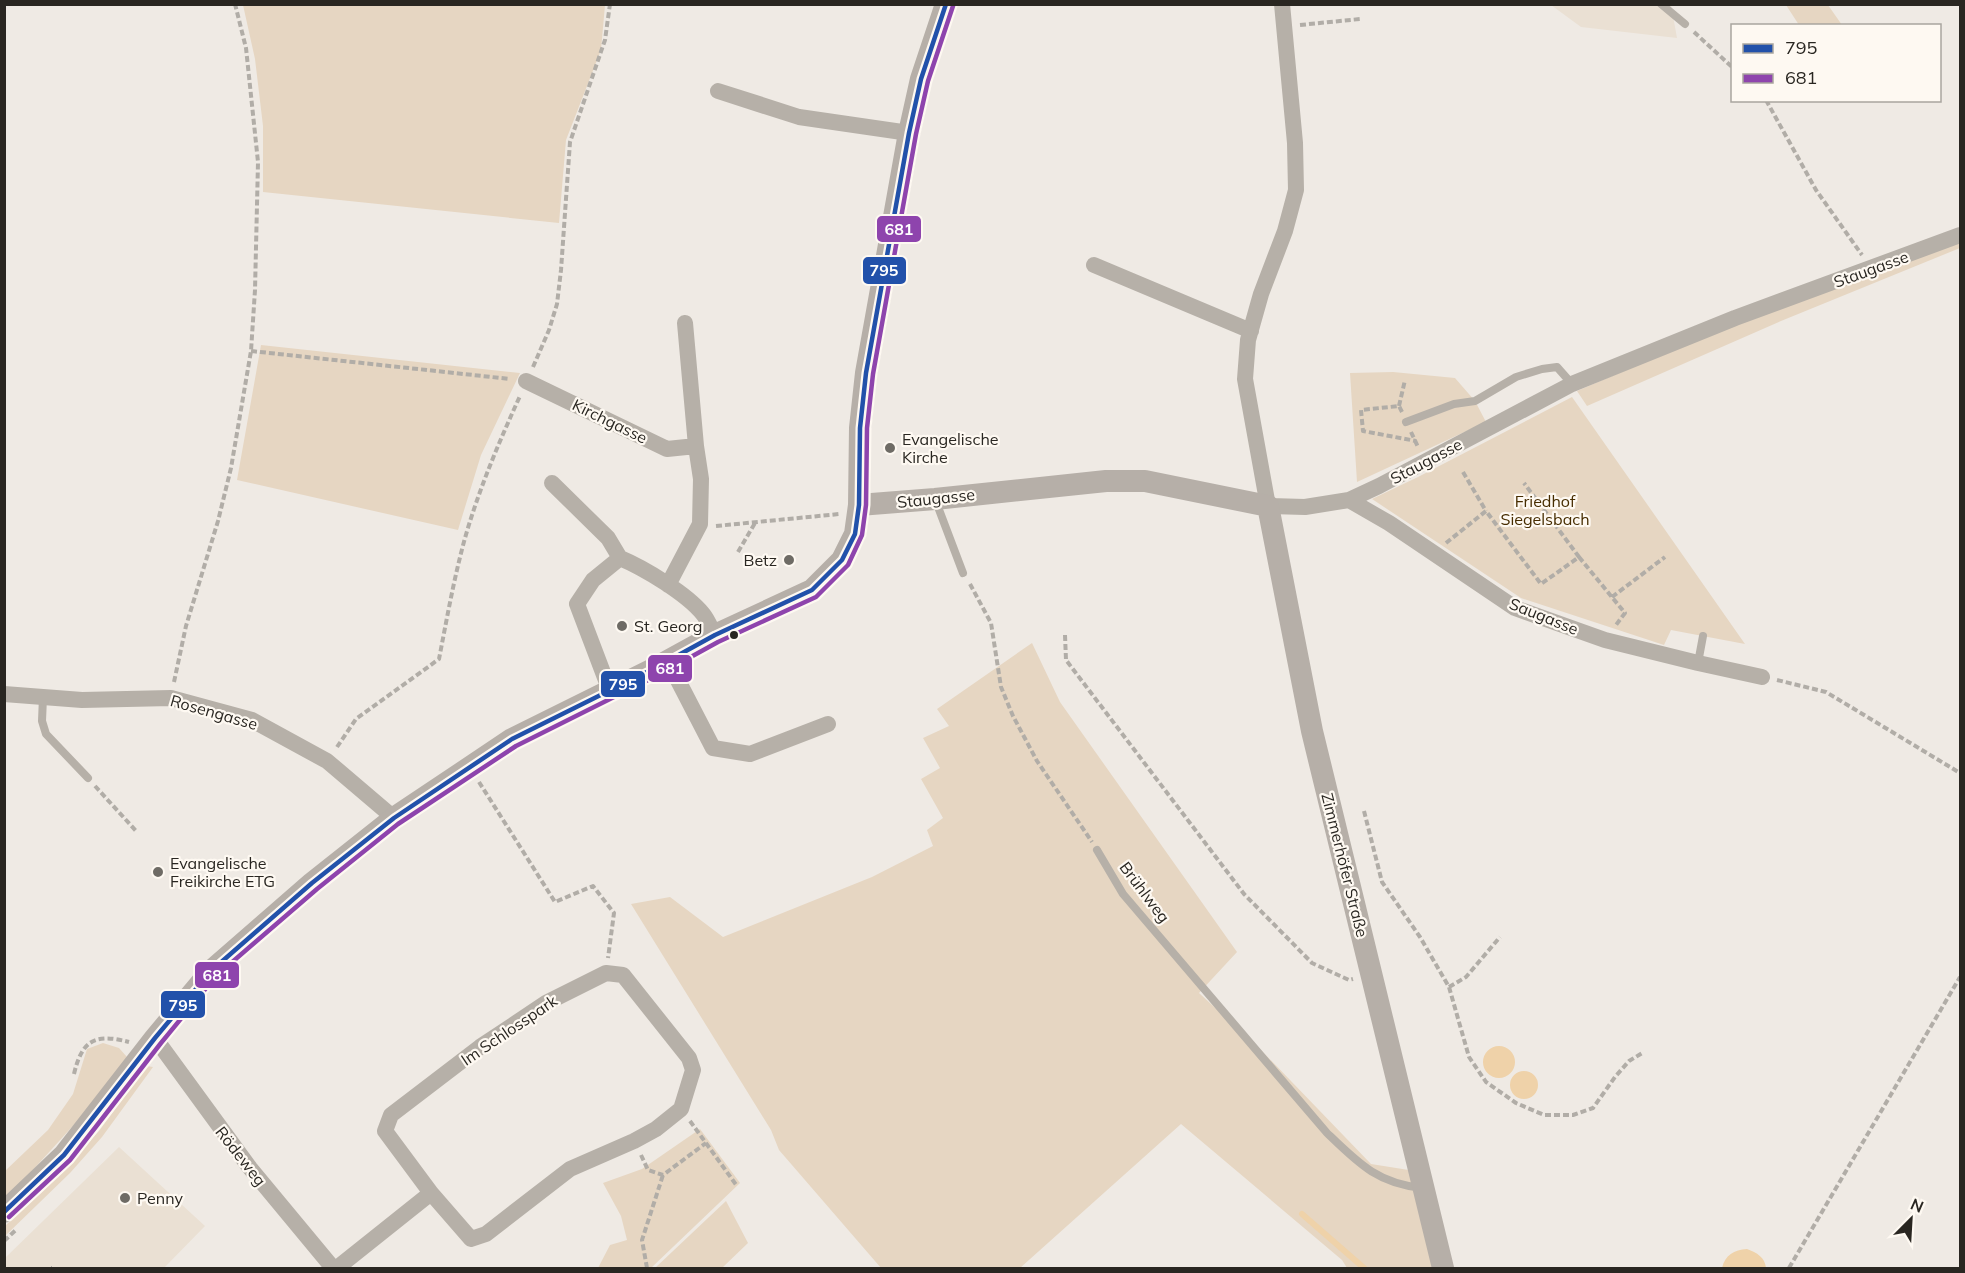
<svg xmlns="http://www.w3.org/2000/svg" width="1965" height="1273" font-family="Mulish,sans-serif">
	<rect width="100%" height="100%" fill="#efeae4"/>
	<path fill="#eae0d3" d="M 1551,5 L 1671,5 L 1677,38 L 1581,27 Z
		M 119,1147 L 205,1226 L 164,1268 L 5,1268 L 5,1258 Z"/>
	<path fill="#e6d6c2" d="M 243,5 L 605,5 L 601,50 L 566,140 L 559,223 L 263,192 L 263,126 L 255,59 Z
		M 1786,5 L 1828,5 L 1842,25 L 1799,25 Z
		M 1960,242 L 1960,248 L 1781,321 L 1587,406 L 1577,391 L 1689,343 Z
		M 261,345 L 520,373 L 481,455 L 458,530 L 237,480 Z
		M 1393,372 L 1455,378 L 1475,401 L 1486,422 L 1357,482 L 1350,373 Z
		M 1572,397 L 1745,644 L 1671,630 L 1664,645 L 1521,598 L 1372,499 L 1418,477 Z
		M 1032,643 L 1060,702 L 1237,952 L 1199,993 L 1260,1049 L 1371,1164 L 1415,1171 L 1438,1268 L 1347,1268 L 1342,1260 L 1181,1124 L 1020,1268 L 881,1268 L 779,1150 L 771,1130 L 631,904 L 670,897 L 723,937 L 872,877 L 933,846 L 927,830 L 943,818 L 921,779 L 940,768 L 923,738 L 949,726 L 937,709 Z
		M 103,1043 L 119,1048 L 127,1057 L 81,1117 L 31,1172 L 5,1198 L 5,1171 L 48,1130 L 73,1094 L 87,1049 Z
		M 147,1066 L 153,1067 L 102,1137 L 70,1173 L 5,1236 L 5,1226 L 67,1166 L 99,1131 Z
		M 700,1129 L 740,1183 L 651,1268 L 598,1268 L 610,1245 L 627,1240 L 621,1216 L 603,1183 L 642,1169 Z
		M 726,1201 L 748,1243 L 722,1268 L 655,1268 Z"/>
	<path fill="#efd2a9" d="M1483 1062a16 16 0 1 1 32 0a16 16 0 1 1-32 0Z
		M1510 1085a14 14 0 1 1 28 0a14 14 0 1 1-28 0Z
		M 1747,1249 C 1757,1253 1765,1257 1766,1268 L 1722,1268 C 1725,1255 1734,1250 1747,1249 Z"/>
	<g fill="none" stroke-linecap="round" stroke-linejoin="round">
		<path stroke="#efd2a9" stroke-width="6" d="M 1302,1214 L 1364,1268"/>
		<path stroke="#b1ada7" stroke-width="4" stroke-dasharray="6 3" stroke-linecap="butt" d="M 1300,25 L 1360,19
			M 1694,32 L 1732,67
			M 1766,100 L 1816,190 L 1862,255
			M 251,351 L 510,379
			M 533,367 L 549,330 L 557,304 L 561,270 L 570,142 L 605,40 L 610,4
			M 1399,406 L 1405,380
			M 1402,412 L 1399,406 L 1361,410 L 1363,431 L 1416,441
			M 1411,432 L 1418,447
			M 1463,472 L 1486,511
			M 716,526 L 839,514
			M 1446,543 L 1486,511 L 1541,584 L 1579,557 L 1524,483
			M 738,552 L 755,523
			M 1579,557 L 1625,613 L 1616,625
			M 970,584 L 991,623 L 1001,687 L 1013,716 L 1037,761 L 1092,842
			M 1612,597 L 1665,557
			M 1065,635 L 1066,660 L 1244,894 L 1312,963 L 1349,980 L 1353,979
			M 1777,680 L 1826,692 L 1960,773
			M 174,682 L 186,626 L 218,521 L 231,468 L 251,351 L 255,290 L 258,162 L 246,48 L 235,4
			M 337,747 L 356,719 L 439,659 C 447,618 454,578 465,538 C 479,489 499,442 520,396
			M 479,782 L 555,902 L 593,886 L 614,913 L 608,958
			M 95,786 L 137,832
			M 1364,811 L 1382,882 L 1420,937 L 1449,987 L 1469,1057 L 1486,1082 L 1516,1103 L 1544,1115 L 1573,1115 L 1593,1108 L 1615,1077 L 1629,1061 L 1644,1052
			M 1449,987 L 1466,977 L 1500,937
			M 74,1074 C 82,1040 95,1033 129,1042
			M 690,1121 L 737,1186
			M 641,1155 L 648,1170 L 663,1175 L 706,1143
			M 4,1241 L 17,1229
			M 51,1268 L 52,1268
			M 647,1268 L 642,1240 L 663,1175
			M 1789,1268 L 1960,977"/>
		<path stroke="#b6b0a8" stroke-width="8" d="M 1661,4 L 1685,24
			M 1406,422 L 1454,404 L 1475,401 L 1516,377 L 1542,369 L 1557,367 L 1572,384
			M 935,499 L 963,573
			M 1698,663 L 1703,636
			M 43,697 L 42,721 L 46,734 L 88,778
			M 1097,850 L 1123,894 L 1327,1133 C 1358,1163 1378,1184 1423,1188"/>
		<path stroke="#b6b0a8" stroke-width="16" d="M 1282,4 L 1295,143 L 1296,190 L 1285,231 L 1261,294 L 1248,340 L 1245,379 L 1268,506 L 1305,507 L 1349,500 L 1379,486 L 1572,384 L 1735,318 L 1960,235
			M 718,91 L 799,117 L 909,133
			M 1094,265 L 1251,331
			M 526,381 L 667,449 L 696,446
			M 552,483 L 608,538 L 620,558
			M 1349,500 L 1389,523 L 1515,608 L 1605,640 L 1698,663 L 1762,677
			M 668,585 L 700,524 L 701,479 L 696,446 L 685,323
			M 668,661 L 713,748 L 750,754 L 828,724
			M 610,691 L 577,604 L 593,580 L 620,558 C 644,568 687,594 703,614 C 708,620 711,629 715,635
			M 4,694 L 82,700 L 171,698 L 252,720 L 327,761 L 394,818
			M 606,973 L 623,975 L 689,1058 L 693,1070 L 681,1109 L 656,1129 L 634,1141 L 570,1169 L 486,1234 L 471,1239 L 431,1193 L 385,1131 L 391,1115 L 480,1047 L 546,1003 Z
			M 155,1038 L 250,1168 L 333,1268
			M 337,1268 L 431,1193"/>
		<path stroke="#b6afa8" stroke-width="22" d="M 859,505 L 935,499 L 1106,481 L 1145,481 L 1268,506 L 1312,731 L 1443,1268
			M 4,1212 L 64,1155 L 155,1038 L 211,971 L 312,883 L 394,818 L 512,739 L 655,668 L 715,635 L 812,590 L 842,560 L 855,534 L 859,505 L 860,428 L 866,373 L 909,133 L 921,79 L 946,4"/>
		<defs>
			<path id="bus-1" d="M 4,1212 L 64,1155 L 155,1038 L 211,971 L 312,883 L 394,818 L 512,739 L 655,668 L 715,635 L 812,590 L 842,560 L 855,534 L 859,505 L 860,428 L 866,373 L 909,133 L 921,79 L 946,4"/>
			<path id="bus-2" d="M 9,1217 L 70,1160 L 161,1043 L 216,976 L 317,889 L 398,824 L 516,746 L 658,675 L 718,642 L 816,597 L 848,565 L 862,535 L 866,505 L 867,428 L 873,374 L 916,134 L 928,81 L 953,6"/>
		</defs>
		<use href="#bus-1" stroke="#fef9f2" stroke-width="9"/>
		<use href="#bus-2" stroke="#fef9f2" stroke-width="9"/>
		<use href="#bus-1" stroke="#2251aa" stroke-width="4.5"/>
		<use href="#bus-2" stroke="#8e44ad" stroke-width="4.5"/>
	</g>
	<g fill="#6e6b65" stroke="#fef9f2" stroke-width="2">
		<circle cx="890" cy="448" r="6"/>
		<circle cx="789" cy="560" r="6"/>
		<circle cx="622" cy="626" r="6"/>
		<circle cx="158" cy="872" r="6"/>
		<circle cx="125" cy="1198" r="6"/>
	</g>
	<circle fill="#292621" stroke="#fef9f2" stroke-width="2" cx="734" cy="635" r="5"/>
	<g text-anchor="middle" stroke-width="4.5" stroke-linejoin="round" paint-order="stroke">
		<g font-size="16" fill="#292621" stroke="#fef9f2">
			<text transform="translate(1871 269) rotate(-20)" y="6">Staugasse</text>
			<text transform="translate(610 421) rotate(26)" y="6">Kirchgasse</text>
			<text transform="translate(1426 461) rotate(-28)" y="6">Staugasse</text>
			<text transform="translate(936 498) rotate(-6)" y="6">Staugasse</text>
			<text transform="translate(1544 616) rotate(22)" y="6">Saugasse</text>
			<text transform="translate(214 712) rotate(16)" y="6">Rosengasse</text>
			<text transform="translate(1345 865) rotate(76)" y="6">Zimmerhöfer Straße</text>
			<text transform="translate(1145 892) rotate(53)" y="6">Brühlweg</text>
			<text transform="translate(509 1030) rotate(-34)" y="6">Im Schlosspark</text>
			<text transform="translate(241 1156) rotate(52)" y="6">Rödeweg</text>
		</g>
		<g font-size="16" fill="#292621" stroke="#fef9f2" text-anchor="start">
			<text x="902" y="445">Evangelische<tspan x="902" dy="18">Kirche</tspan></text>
			<text x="777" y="566" text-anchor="end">Betz</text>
			<text x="634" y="632">St. Georg</text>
			<text x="170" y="869">Evangelische<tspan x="170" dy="18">Freikirche ETG</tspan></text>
			<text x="137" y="1204">Penny</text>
		</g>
		<g font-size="16" fill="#472d00" stroke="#fef9f2">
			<text x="1545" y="507">Friedhof<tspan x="1545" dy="18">Siegelsbach</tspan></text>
		</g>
	</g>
	<g stroke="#fef9f2" stroke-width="2">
		<rect x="876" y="215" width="46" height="28" rx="6" fill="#8e44ad"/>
		<rect x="862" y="256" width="45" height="29" rx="6" fill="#2251aa"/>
		<rect x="647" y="654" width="46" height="29" rx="6" fill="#8e44ad"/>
		<rect x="600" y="670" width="46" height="28" rx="6" fill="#2251aa"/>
		<rect x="194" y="961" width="46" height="28" rx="6" fill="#8e44ad"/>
		<rect x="160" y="990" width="46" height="29" rx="6" fill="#2251aa"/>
	</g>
	<g font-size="16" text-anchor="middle" font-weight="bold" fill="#fff">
		<text x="899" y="235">681</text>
		<text x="884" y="276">795</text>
		<text x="670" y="674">681</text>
		<text x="623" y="690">795</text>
		<text x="217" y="981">681</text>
		<text x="183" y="1011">795</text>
	</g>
	<rect width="1965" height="1273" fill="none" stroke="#292621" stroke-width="12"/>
	<rect x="1731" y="24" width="210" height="78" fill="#fef9f2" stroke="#a9a59e" stroke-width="1.5"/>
	<rect x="1743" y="44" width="30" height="9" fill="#2251aa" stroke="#a9a59e" stroke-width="1.5"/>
	<text x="1785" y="54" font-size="18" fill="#292621">795</text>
	<rect x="1743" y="74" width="30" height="9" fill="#8e44ad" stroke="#a9a59e" stroke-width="1.5"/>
	<text x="1785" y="84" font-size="18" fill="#292621">681</text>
	<g transform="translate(1911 1219) rotate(24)" stroke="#fef9f2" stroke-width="4.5" paint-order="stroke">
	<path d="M0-4.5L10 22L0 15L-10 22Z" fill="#292621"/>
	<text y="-9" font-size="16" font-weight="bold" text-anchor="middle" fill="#292621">N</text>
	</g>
</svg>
